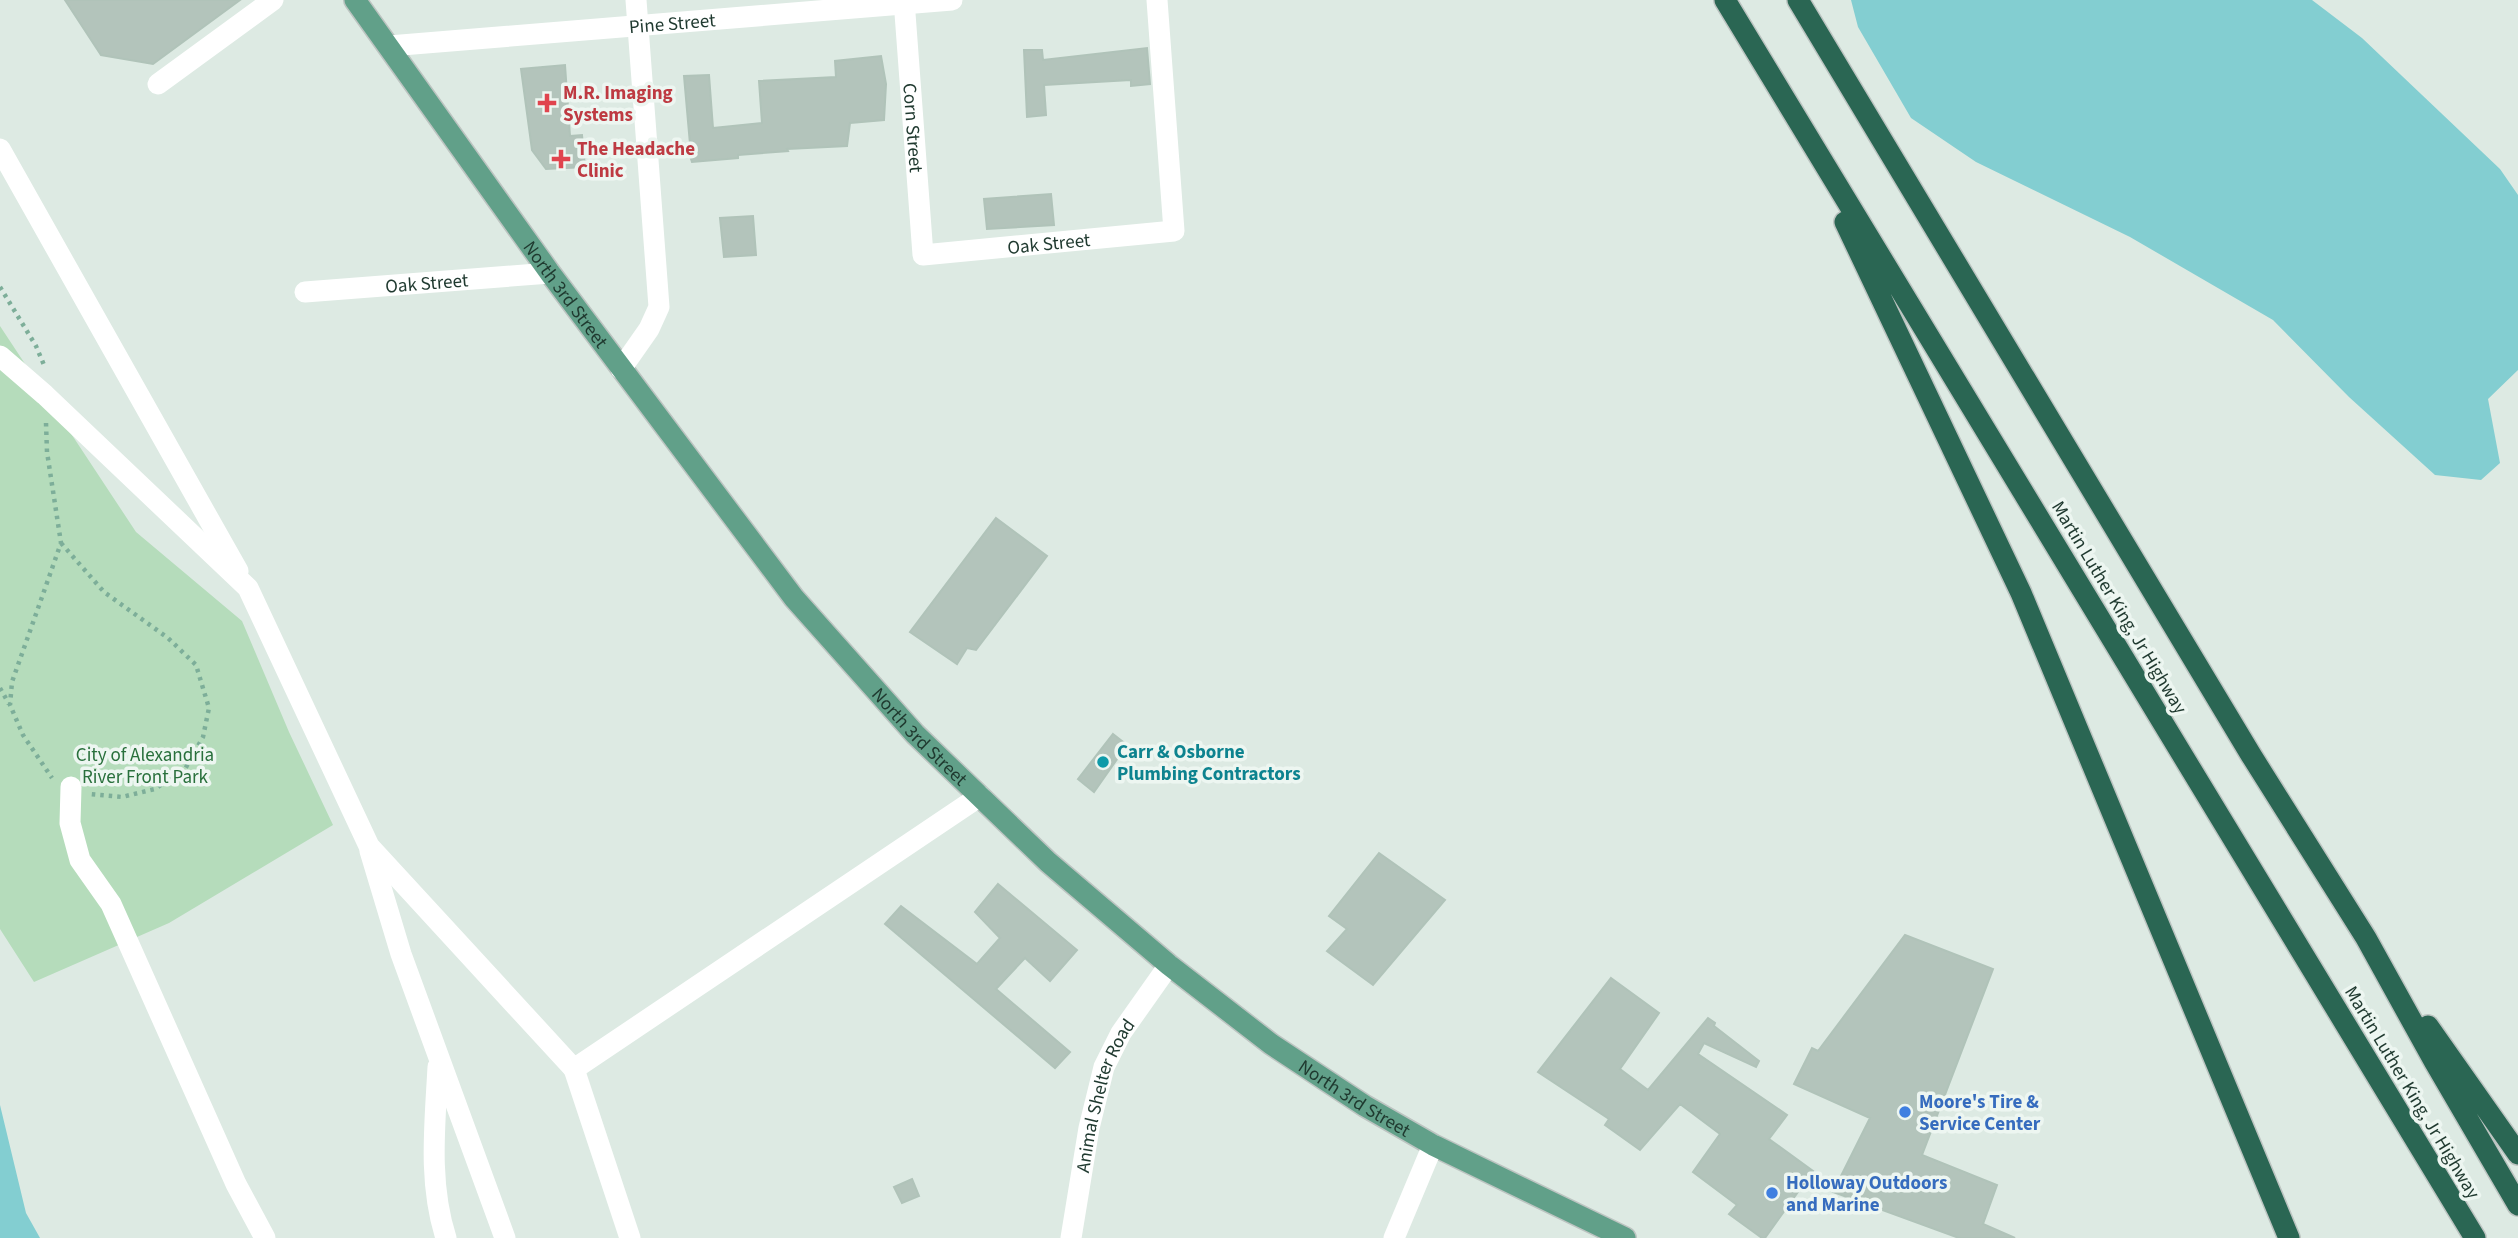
<svg xmlns="http://www.w3.org/2000/svg" width="2518" height="1238" font-family="'Source Sans 3',sans-serif">
	<rect width="100%" height="100%" fill="#ddeae3"/>
	<path fill="#b5dcbb" d="M 0,326 L 136,532 L 242,621 L 289,732 L 333,825 L 169,923 L 34,982 L 0,929 Z"/>
	<path fill="#83ced1" d="M 1851,0 L 2312,0 L 2362,38 L 2500,169 L 2518,195 L 2518,370 L 2488,399 L 2500,463 L 2481,480 L 2435,475 L 2349,397 L 2273,320 L 2130,237 L 1976,162 L 1911,118 L 1858,27 Z
		M 0,1105 L 26,1213 L 40,1238 L 0,1238 Z"/>
	<path fill="#b3c4bb" stroke="#b0c3b9" stroke-width="2" d="M 65,0 L 240,0 L 153,64 L 101,55 Z
		M 1147,48 L 1150,84 L 1131,86 L 1131,80 L 1044,85 L 1046,115 L 1027,117 L 1024,50 L 1042,50 L 1043,60 Z
		M 881,56 L 886,84 L 884,120 L 850,123 L 847,146 L 787,149 L 788,151 L 738,155 L 738,158 L 692,162 L 686,144 L 690,144 L 684,76 L 709,75 L 713,128 L 762,123 L 759,81 L 836,77 L 835,61 Z
		M 565,65 L 570,136 L 582,135 L 585,167 L 546,169 L 532,150 L 521,69 Z
		M 1051,194 L 1054,225 L 987,229 L 984,199 Z
		M 753,216 L 756,255 L 724,257 L 720,218 Z
		M 996,518 L 1047,556 L 976,650 L 967,648 L 957,664 L 910,632 Z
		M 1113,734 L 1127,745 L 1094,792 L 1078,779 Z
		M 1379,853 L 1445,900 L 1373,985 L 1327,951 L 1347,929 L 1329,916 Z
		M 998,884 L 1077,950 L 1050,981 L 1025,958 L 996,989 L 1070,1052 L 1055,1068 L 885,924 L 901,906 L 977,964 L 1000,938 L 975,912 Z
		M 1905,935 L 1993,969 L 1922,1155 L 1997,1185 L 1983,1224 L 2015,1238 L 1959,1238 L 1833,1192 L 1870,1118 L 1794,1084 L 1812,1048 L 1818,1051 Z
		M 1611,978 L 1659,1013 L 1620,1069 L 1648,1090 L 1708,1018 L 1715,1023 L 1714,1026 L 1759,1061 L 1756,1067 L 1704,1043 L 1698,1054 L 1787,1115 L 1769,1139 L 1813,1171 L 1765,1238 L 1762,1238 L 1729,1214 L 1737,1205 L 1693,1172 L 1720,1134 L 1680,1104 L 1640,1150 L 1605,1125 L 1609,1119 L 1538,1072 Z
		M 912,1179 L 919,1196 L 902,1203 L 894,1187 Z"/>
	<g fill="none" stroke-linecap="round" stroke-linejoin="round">
		<defs>
			<g id="major">
				<path id="s5" d="M 355,0 L 550,273 L 794,598 L 915,734 L 1048,862 L 1169,965 L 1271,1044 L 1365,1106 L 1433,1145 L 1625,1238"/>
			</g>
			<path id="highway" d="M 1725,0 L 2475,1238
				M 1798,0 L 2251,755 L 2366,938 L 2434,1061 L 2518,1205
				M 1845,222 L 2021,593 L 2289,1238
				M 2428,1026 L 2518,1154"/>
		</defs>
		<use href="#major" stroke="#bcc4c1" stroke-width="24"/>
		<use href="#highway" stroke="#bcc4c1" stroke-width="24"/>
		<path stroke="#7dae99" stroke-width="4.5" stroke-dasharray="3.5 5" stroke-linecap="butt" d="M 0,287 L 36,346 L 44,365
			M 46,423 L 47,452 L 61,543 L 12,682 L 10,705 L 23,735 L 52,778
			M 61,543 L 104,592 L 168,638 L 196,665 L 209,708 L 203,737 L 185,769 L 155,789 L 122,797 L 89,794
			M 0,688 L 9,704"/>
		<g stroke="#fff" stroke-width="21">
			<path id="s1" d="M 904,0 L 923,255 L 1174,231 L 1157,0"/>
			<path id="s2" d="M 389,46 L 952,0"/>
			<path d="M 158,84 L 273,0"/>
			<path d="M 0,149 L 238,571"/>
			<path id="s3" d="M 305,292 L 550,273"/>
			<path d="M 0,356 L 45,395 L 248,588 L 369,846 L 574,1069 L 980,796"/>
			<path d="M 621,369 L 649,329 L 659,307 L 636,0"/>
			<path d="M 71,787 L 70,823 L 80,860 L 111,904 L 236,1184 L 265,1238"/>
			<path d="M 370,851 L 401,954 L 505,1238"/>
			<path d="M 438,1067 C 435,1124 428,1182 446,1238"/>
			<path d="M 574,1069 L 630,1238"/>
			<path id="s4" d="M 1071,1238 L 1089,1128 L 1104,1067 L 1121,1033 L 1169,965"/>
			<path d="M 1394,1238 L 1433,1145"/>
		</g>
		<use href="#major" stroke="#61a089" stroke-width="21"/>
		<use href="#highway" stroke="#2a6653" stroke-width="21"/>
	</g>
	<g fill="#e0444e" stroke="#edf6f1" stroke-width="2.5">
		<path d="M543.5 92.5h7v7h7v7h-7v7h-7v-7h-7v-7h7z"/>
		<path d="M557.5 148.5h7v7h7v7h-7v7h-7v-7h-7v-7h7z"/>
	</g>
	<circle fill="#0f9aa8" stroke="#edf6f1" stroke-width="2.5" cx="1103" cy="762" r="7"/>
	<g fill="#3f7fe0" stroke="#edf6f1" stroke-width="2.5">
		<circle cx="1905" cy="1112" r="7"/>
		<circle cx="1772" cy="1193" r="7"/>
	</g>
	<g text-anchor="middle" stroke-width="7" stroke-linejoin="round" paint-order="stroke">
		<g font-size="19" fill="#1f392f" stroke="#edf6f1">
			<text dy="7" stroke="none"><textPath href="#s2" startOffset="284">Pine Street</textPath></text>
			<text dy="7" stroke="none"><textPath href="#s1" startOffset="128">Corn Street</textPath></text>
			<text dy="7" stroke="none"><textPath href="#s1" startOffset="382">Oak Street</textPath></text>
			<text dy="7" stroke="none"><textPath href="#s3" startOffset="122">Oak Street</textPath></text>
			<text dy="7" stroke="none"><textPath href="#s5" startOffset="362">North 3rd Street</textPath></text>
			<text transform="translate(2120 607) rotate(59)" y="7">Martin Luther King, Jr Highway</text>
			<text dy="7" stroke="none"><textPath href="#s5" startOffset="929">North 3rd Street</textPath></text>
			<text transform="translate(2413 1092) rotate(59)" y="7">Martin Luther King, Jr Highway</text>
			<text dy="7" stroke="none"><textPath href="#s4" startOffset="147">Animal Shelter Road</textPath></text>
			<text dy="7" stroke="none"><textPath href="#s5" startOffset="1496">North 3rd Street</textPath></text>
		</g>
		<g font-size="19" font-weight="bold" fill="#be3a42" stroke="#edf6f1" text-anchor="start">
			<text x="563" y="99">M.R. Imaging<tspan x="563" dy="22">Systems</tspan></text>
			<text x="577" y="155">The Headache<tspan x="577" dy="22">Clinic</tspan></text>
		</g>
		<g font-size="19" font-weight="bold" fill="#0d838f" stroke="#edf6f1" text-anchor="start">
			<text x="1117" y="758">Carr &amp; Osborne<tspan x="1117" dy="22">Plumbing Contractors</tspan></text>
		</g>
		<g font-size="19" fill="#29703c" stroke="#edf6f1">
			<text x="145" y="761">City of Alexandria<tspan x="145" dy="22">River Front Park</tspan></text>
		</g>
		<g font-size="19" font-weight="bold" fill="#366cbe" stroke="#edf6f1" text-anchor="start">
			<text x="1919" y="1108">Moore's Tire &amp;<tspan x="1919" dy="22">Service Center</tspan></text>
			<text x="1786" y="1189">Holloway Outdoors<tspan x="1786" dy="22">and Marine</tspan></text>
		</g>
	</g>
</svg>
